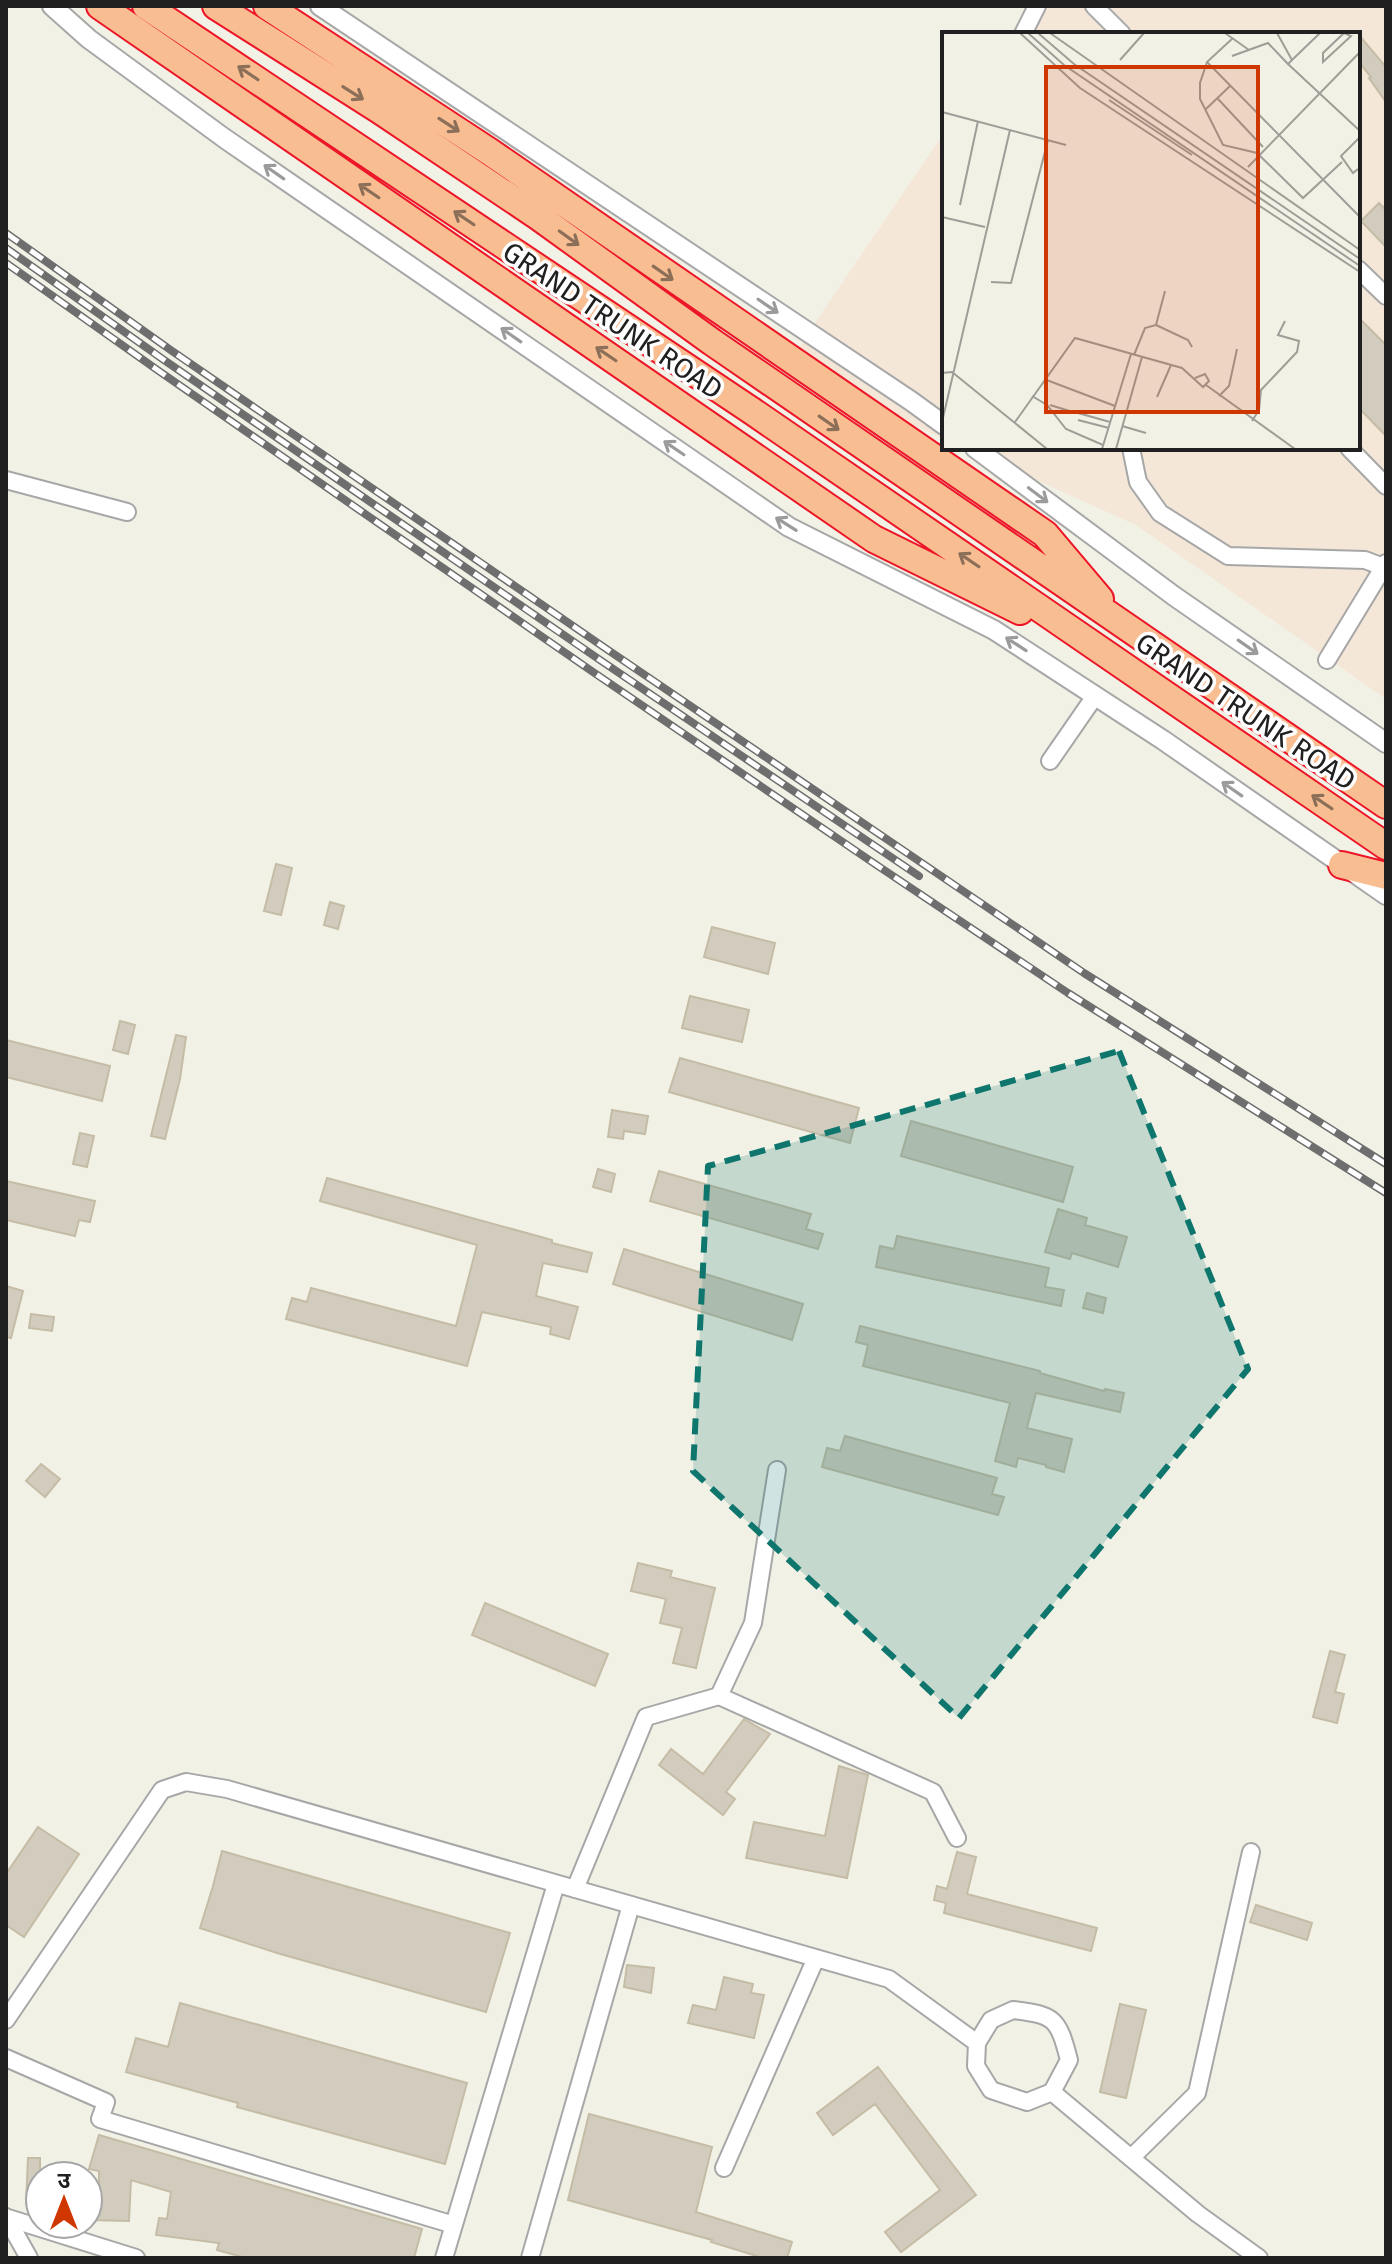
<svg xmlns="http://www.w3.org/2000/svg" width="1392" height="2264" font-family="'Fira Sans','Noto Sans Devanagari',sans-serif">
	<rect width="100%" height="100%" fill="#f2f1e6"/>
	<path fill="#f4e7d8" d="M 1030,6 L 1386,6 L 1386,699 L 1136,525 L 965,448 L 1358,448 L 1358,34 L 1011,34 Z
		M 944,133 L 944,439 L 788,369 L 806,336 Z"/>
	<path fill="#d2ccbe" stroke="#c5bca6" stroke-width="2" d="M 1358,34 L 1386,67 L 1386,102 L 1369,78 L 1371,77 L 1358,61 Z
		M 1379,203 L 1386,210 L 1386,247 L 1361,221 Z
		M 1358,317 L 1386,345 L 1386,436 L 1358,407 Z
		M 276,864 L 292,868 L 281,915 L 264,911 Z
		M 330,902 L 344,906 L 338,929 L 324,925 Z
		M 712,927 L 775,943 L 768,974 L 704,957 Z
		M 690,996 L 749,1010 L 742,1042 L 682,1028 Z
		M 120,1021 L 135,1025 L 128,1054 L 113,1050 Z
		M 176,1035 L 186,1037 L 180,1079 L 165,1139 L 151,1136 Z
		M 6,1040 L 110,1066 L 102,1101 L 6,1077 Z
		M 680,1058 L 859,1108 L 850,1143 L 669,1092 Z
		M 612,1110 L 648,1116 L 645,1134 L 624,1131 L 623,1139 L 608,1137 Z
		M 911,1121 L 1073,1167 L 1063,1202 L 901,1156 Z
		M 80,1133 L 94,1136 L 87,1167 L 73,1164 Z
		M 598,1169 L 615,1174 L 611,1192 L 593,1187 Z
		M 659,1171 L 811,1214 L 806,1229 L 823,1234 L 818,1249 L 650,1201 Z
		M 327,1178 L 552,1240 L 552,1243 L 592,1253 L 587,1272 L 543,1263 L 536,1296 L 578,1307 L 569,1339 L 550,1334 L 551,1327 L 482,1312 L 467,1366 L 286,1319 L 292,1298 L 307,1302 L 311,1288 L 456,1326 L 477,1245 L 320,1201 Z
		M 6,1181 L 95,1201 L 90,1222 L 79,1220 L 75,1236 L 6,1220 Z
		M 1058,1209 L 1087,1218 L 1085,1225 L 1127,1237 L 1118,1267 L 1072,1253 L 1070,1259 L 1045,1252 Z
		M 897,1236 L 1049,1268 L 1045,1287 L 1064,1290 L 1061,1306 L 876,1267 L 880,1246 L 894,1249 Z
		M 624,1249 L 803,1304 L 792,1340 L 613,1284 Z
		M 6,1286 L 23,1291 L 11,1338 L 6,1337 Z
		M 1087,1293 L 1106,1298 L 1103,1313 L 1083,1308 Z
		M 31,1314 L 54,1317 L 52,1331 L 29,1328 Z
		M 860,1326 L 1040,1371 L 1040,1373 L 1104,1391 L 1105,1389 L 1124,1393 L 1120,1412 L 1036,1393 L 1027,1428 L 1072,1439 L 1064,1472 L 1046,1467 L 1046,1465 L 1018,1458 L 1016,1467 L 995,1461 L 1010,1403 L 863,1366 L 868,1345 L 856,1342 Z
		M 845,1436 L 997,1478 L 992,1494 L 1004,1497 L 998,1515 L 822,1467 L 827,1448 L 840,1451 Z
		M 41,1464 L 60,1479 L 45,1497 L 26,1481 Z
		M 638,1563 L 672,1571 L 670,1577 L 715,1588 L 696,1668 L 673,1663 L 682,1628 L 660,1623 L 666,1599 L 631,1591 Z
		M 485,1603 L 608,1654 L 595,1686 L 472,1635 Z
		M 1330,1651 L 1345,1655 L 1335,1692 L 1344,1694 L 1337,1723 L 1313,1717 Z
		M 744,1719 L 770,1734 L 726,1792 L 735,1799 L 723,1815 L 659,1765 L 671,1749 L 703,1774 Z
		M 839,1766 L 868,1775 L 847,1878 L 746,1858 L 754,1822 L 825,1836 Z
		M 38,1827 L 79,1854 L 24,1937 L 6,1925 L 6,1874 Z
		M 222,1851 L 510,1933 L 486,2012 L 277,1953 L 200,1928 L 213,1886 Z
		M 957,1852 L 976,1857 L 967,1894 L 1097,1928 L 1091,1951 L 944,1913 L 946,1903 L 934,1900 L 937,1886 L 947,1889 Z
		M 1256,1905 L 1312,1923 L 1307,1940 L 1250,1922 Z
		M 627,1965 L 654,1968 L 651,1993 L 624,1987 Z
		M 724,1977 L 753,1984 L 751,1993 L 764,1995 L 754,2038 L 688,2023 L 693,2005 L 716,2010 Z
		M 180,2003 L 467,2083 L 445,2164 L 237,2107 L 238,2103 L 126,2072 L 136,2038 L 168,2047 Z
		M 1120,2004 L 1146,2010 L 1126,2098 L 1100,2092 Z
		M 878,2067 L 976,2195 L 901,2252 L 885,2232 L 940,2190 L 875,2104 L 833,2135 L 817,2113 Z
		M 589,2114 L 712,2147 L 696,2212 L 792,2242 L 787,2258 L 763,2258 L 711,2242 L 712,2240 L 568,2200 Z
		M 99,2135 L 422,2229 L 414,2258 L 246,2258 L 217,2250 L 219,2243 L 156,2235 L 159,2218 L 167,2219 L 171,2192 L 131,2180 L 129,2221 L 89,2220 L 90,2200 L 99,2200 L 99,2171 L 89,2169 Z
		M 28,2158 L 40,2158 L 40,2205 L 26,2204 Z"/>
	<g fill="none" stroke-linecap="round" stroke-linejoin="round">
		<defs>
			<path id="minor" d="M 1094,6 L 1122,34
				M 1023,34 L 1037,6
				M 1358,269 L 1386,296
				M 1131,448 L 1138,482 L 1160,513 L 1228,556 L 1365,560 L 1386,568
				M 1349,448 L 1386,486
				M 6,480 L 127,512
				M 1327,660 L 1386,563
				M 1050,761 L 1095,696
				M 719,1696 L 933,1792 L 957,1838
				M 575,1889 L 646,1717 L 719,1696 L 753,1623 L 777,1470
				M 1013,2010 C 1055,2015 1058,2018 1069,2060 L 1052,2092 L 1027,2102 L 991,2090 L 976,2066 L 977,2043 L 991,2020 Z
				M 6,2020 L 162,1790 L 186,1782 L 227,1789 L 889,1979 L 977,2043
				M 6,2058 L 106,2102 L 100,2119 L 454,2225
				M 1052,2092 L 1198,2214 L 1259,2258
				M 1131,2158 L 1197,2093 L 1251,1852
				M 724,2168 L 816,1958
				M 6,2217 L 29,2258
				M 8,2218 L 136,2258
				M 444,2258 L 556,1884
				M 530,2258 L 631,1905"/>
			<path id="tertiary" d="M 52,6 L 89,39 L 224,138 L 789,527 L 994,630 L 1163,740 L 1386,895
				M 320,6 L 911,401 L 944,425
				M 975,448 L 1174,596 L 1386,743"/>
			<path id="trunk" d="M 100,6 L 874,539 L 1020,611
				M 146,6 L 752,411 L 1386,846
				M 216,6 L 378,109 L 539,217 L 712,342 L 1386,805
				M 267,6 L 490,152 L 1045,534 L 1100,599
				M 1342,865 L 1386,876"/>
		</defs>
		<use href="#minor" stroke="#a7a7a7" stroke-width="20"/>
		<use href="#tertiary" stroke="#a7a7a7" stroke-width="22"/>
		<use href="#trunk" stroke="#ec1628" stroke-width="30"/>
		<use href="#minor" stroke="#fff" stroke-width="16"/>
		<use href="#tertiary" stroke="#fff" stroke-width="18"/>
		<use href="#trunk" stroke="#f8be92" stroke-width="26"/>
		<defs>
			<path id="rail" d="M 6,233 L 172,351 L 608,650 L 1084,973 L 1386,1164
				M 6,248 L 164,360 L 600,660 L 919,876
				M 6,263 L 156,369 L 593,672 L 878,866 L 1068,993 L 1386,1193"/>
		</defs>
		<use href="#rail" stroke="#6e6e6e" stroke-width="8"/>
		<use href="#rail" stroke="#fff" stroke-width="5" stroke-dasharray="15" stroke-linecap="butt"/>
	</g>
	<defs><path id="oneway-shaft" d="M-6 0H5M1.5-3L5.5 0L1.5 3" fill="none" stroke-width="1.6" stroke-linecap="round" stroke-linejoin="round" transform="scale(2)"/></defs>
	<g stroke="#8c6f59">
		<use href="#oneway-shaft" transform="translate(248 73) rotate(-146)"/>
		<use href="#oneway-shaft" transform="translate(353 93) rotate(32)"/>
		<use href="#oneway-shaft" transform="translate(449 125) rotate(33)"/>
		<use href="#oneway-shaft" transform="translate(369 191) rotate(-146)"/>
		<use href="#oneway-shaft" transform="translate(464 218) rotate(-146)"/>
		<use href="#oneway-shaft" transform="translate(569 238) rotate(36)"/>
		<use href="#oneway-shaft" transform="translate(663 273) rotate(35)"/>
		<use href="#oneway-shaft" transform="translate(606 354) rotate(-146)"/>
		<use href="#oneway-shaft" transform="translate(829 423) rotate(35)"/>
		<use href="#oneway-shaft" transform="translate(969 560) rotate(-146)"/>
		<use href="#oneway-shaft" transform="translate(1322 802) rotate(-146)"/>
	</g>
	<g stroke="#9b9b9b">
		<use href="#oneway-shaft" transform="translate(274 172) rotate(-145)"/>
		<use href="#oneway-shaft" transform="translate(768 306) rotate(34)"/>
		<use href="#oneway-shaft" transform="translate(511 335) rotate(-145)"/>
		<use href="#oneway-shaft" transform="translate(674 448) rotate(-146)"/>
		<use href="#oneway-shaft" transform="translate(1038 495) rotate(37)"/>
		<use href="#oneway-shaft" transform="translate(786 524) rotate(-148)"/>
		<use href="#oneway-shaft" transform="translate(1016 644) rotate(-147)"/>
		<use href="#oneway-shaft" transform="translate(1248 647) rotate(35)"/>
		<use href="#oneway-shaft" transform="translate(1232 789) rotate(-145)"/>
	</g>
	<path fill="#0f766e" fill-opacity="0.2" stroke="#0f766e" stroke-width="6" stroke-dasharray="16 10" stroke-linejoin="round" d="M 1119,1051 L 1248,1369 L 959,1718 L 693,1471 L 708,1166 Z"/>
	<g text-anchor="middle" stroke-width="7" stroke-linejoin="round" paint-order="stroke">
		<g font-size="28" fill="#202020" stroke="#fff">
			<text transform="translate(613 320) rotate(34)" y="10">GRAND TRUNK ROAD</text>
			<text transform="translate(1246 711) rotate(34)" y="10">GRAND TRUNK ROAD</text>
		</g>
	</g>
	<g transform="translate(942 32)">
		<rect width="418" height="418" fill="#f2f1e6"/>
		<path fill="none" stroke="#9e9d97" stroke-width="2" d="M 78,1 L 138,56 L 418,240M 86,1 L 122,33 L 418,234M 96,1 L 132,32 L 418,227M 108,1 L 418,218M 283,1 L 307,18M 402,1 L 409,4 L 381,30 L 381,21 ZM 291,6 L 265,30 L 258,51 L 258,67 L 281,113 L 315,121 L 361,166 L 400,130M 290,24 L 326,11 L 346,32 L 350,28 L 335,1M 178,28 L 202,1M 350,28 L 378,1M 265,30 L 418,185M 346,32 L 418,99M 276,67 L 321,115M 167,68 L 250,123M 264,77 L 289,53M 0,80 L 124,113M 306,135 L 418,20M 416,137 L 411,141 L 399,124 L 418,105M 18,173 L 36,89M 0,185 L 43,195M 49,250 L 69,251 L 106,108M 214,293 L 246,308 L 250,315M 192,323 L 203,296 L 214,293 L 223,259M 0,341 L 10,340 L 105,417M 102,347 L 173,374M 264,353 L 353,417M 90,364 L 105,373 L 124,397 L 161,413M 277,364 L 287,354 L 295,317M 215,365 L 229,333M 108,373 L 134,381M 136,381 L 168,390M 136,388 L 167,396M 310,389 L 317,378 L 319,358 L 355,320 L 357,309 L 336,303 L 343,289M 0,390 L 68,98M 73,390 L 133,306 L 240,336 L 261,355 L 267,349 L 263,342 L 253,346M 180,394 L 204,401M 160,417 L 189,322M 174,417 L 200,325"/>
		<path fill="#d03600" fill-opacity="0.15" stroke="#d03600" stroke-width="4" d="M 104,35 L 316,35 L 316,380 L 104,380 Z"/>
		<rect width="418" height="418" fill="none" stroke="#202020" stroke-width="4"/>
	</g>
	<rect width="1392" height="2264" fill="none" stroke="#202020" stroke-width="16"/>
	<g transform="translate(64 2200)"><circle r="38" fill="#ffffff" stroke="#a6a6a6" stroke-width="2"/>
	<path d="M0-6L14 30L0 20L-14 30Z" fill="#d03600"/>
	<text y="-12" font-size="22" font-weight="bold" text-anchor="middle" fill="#202020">उ</text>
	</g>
</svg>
